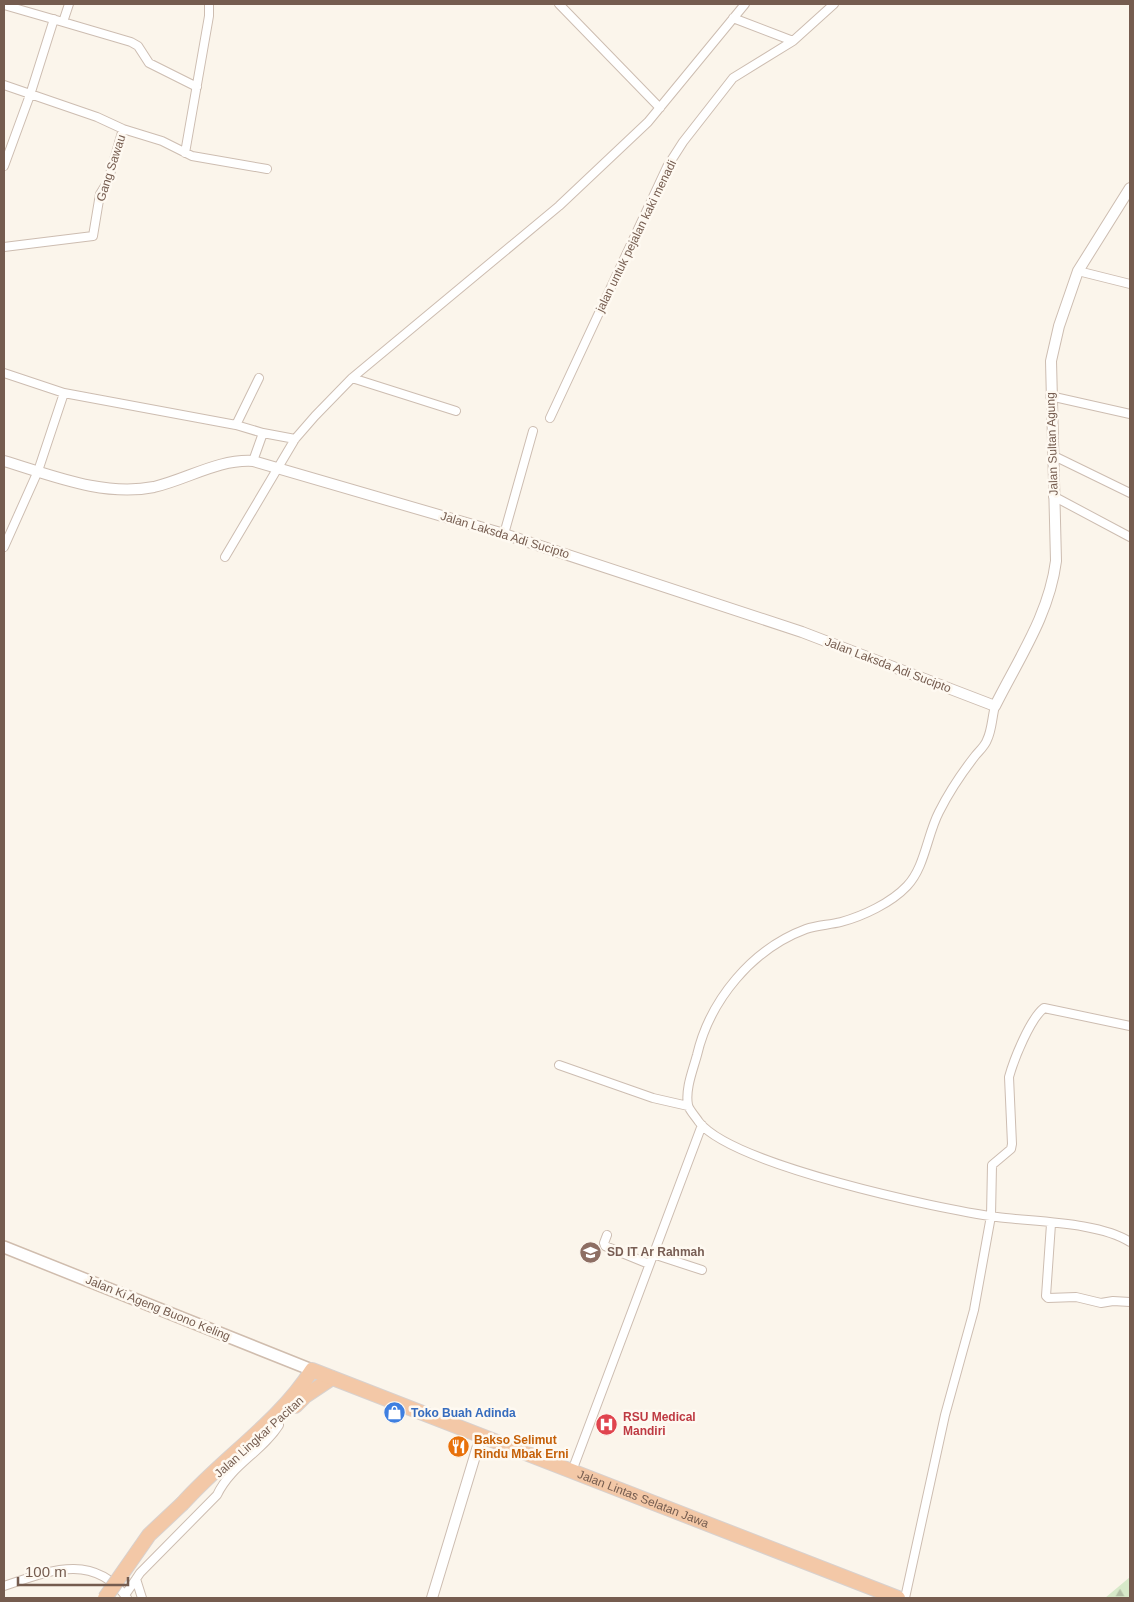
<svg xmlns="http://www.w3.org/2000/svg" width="1134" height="1602" font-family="Helvetica,sans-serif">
	<defs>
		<pattern id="forest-firs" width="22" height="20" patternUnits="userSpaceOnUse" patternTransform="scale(1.25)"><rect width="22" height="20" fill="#d7e9c9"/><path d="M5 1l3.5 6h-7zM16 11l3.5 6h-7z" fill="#b3c0a6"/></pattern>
	</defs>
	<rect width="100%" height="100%" fill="#fbf5eb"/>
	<path fill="url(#forest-firs)" d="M 1130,1577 L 1130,1598 L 1105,1598 Z"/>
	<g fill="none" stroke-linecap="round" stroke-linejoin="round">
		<defs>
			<path id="minor" d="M 559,4 L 660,108
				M 4,5 L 63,22 L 69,4
				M 63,22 L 131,42 L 138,46 L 149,63 L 197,87
				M 793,41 L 834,4
				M 4,85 L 97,117 L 123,129 L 162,141 L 192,156 L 267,169
				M 185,153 L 209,16 L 209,4
				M 4,166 L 30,95 L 54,19
				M 4,247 L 93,236 L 100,194 L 108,181 L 123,129
				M 1078,271 L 1130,284
				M 4,373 L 64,393 L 38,471 L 4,547
				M 352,378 L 456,411
				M 64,393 L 236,425 L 259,378
				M 1050,396 L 1130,414
				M 550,418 L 667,167 L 683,142 L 733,78 L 793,41 L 733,18
				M 236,425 L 263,433 L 253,461
				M 263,433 L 295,439
				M 1052,455 L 1130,493
				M 1053,496 L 1130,537
				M 504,534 L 533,431
				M 225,557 L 295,439 L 315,416 L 352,378 L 559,206 L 648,122 L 745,4
				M 995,706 C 992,717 992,730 987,740 C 985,746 979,751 975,756 C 961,774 949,792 939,812 C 927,835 925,867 907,886 C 891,903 863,916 841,922 C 829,925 817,925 806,929 C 752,949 710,1000 697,1055 C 693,1070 685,1089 688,1105 C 689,1110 696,1117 699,1122 C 733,1165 938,1209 997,1217 C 1035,1222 1099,1222 1130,1242
				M 559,1065 L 653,1098 L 688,1106
				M 1051,1224 L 1046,1296 L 1048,1298 L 1076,1297 L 1101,1303 L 1113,1301 L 1130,1302
				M 607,1235 L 604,1243 L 605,1246 L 649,1264
				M 653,1254 L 702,1270
				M 572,1471 L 702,1125
				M 4,1586 C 49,1571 93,1552 127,1598
				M 125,1595 L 136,1579
				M 142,1598 L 136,1579 L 140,1573 L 217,1495 C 231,1465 262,1452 279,1425 L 274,1416
				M 905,1598 L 945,1415 L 974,1310 L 991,1216 L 992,1165 L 1011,1149 L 1012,1144 L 1009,1077 C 1014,1059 1030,1019 1044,1008 L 1130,1026"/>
			<path id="tertiary" d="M 4,461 C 51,475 103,497 154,487 C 188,479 218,459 253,461 L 504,534 L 802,632 L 995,706 C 1019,658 1049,615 1056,561 L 1051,361 L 1059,326 L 1078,271 L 1130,188
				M 432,1598 L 481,1436"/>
			<path id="secondary" d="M 4,1247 L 312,1370"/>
			<g id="trunk">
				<path d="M 295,1406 L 305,1396 L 332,1378"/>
				<path id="s1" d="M 183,1503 C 224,1457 279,1422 312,1370 L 898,1598"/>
			</g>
		</defs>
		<use href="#minor" stroke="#cdbdb1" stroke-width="10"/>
		<use href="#tertiary" stroke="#cdbdb1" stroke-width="12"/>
		<use href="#secondary" stroke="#d0bdae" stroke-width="14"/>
		<use href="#trunk" stroke="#d8d1ce" stroke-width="16"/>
		<use href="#minor" stroke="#fff" stroke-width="8"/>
		<use href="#tertiary" stroke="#fff" stroke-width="10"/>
		<use href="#secondary" stroke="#fff" stroke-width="11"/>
		<use href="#trunk" stroke="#f3c8a7" stroke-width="14"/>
		<defs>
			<path id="trunk-bridge" d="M 105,1598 L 149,1535 L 183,1503"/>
		</defs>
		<use href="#trunk-bridge" stroke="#d8d1ce" stroke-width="16" stroke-linecap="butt"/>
		<use href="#trunk-bridge" stroke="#f3c8a7" stroke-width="14"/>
	</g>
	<defs>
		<symbol id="school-disc" viewBox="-11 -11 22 22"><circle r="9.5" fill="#8d6e63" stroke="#fef9f1"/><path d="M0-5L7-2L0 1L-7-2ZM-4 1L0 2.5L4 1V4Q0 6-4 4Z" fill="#fff"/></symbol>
		<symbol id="shop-disc" viewBox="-11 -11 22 22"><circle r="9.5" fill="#3f7fe0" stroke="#fef9f1"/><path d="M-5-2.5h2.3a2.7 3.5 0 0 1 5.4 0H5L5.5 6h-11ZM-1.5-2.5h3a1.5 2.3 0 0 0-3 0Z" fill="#fff"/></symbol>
		<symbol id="hospital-disc" viewBox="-11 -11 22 22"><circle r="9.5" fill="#e0444e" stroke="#fef9f1"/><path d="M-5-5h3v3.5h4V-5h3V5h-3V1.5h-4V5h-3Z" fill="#fff"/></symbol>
		<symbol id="restaurant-disc" viewBox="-11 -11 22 22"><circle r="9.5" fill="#e8710a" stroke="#fef9f1"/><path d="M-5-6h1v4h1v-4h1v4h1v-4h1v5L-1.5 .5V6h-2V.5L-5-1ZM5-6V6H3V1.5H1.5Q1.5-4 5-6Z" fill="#fff"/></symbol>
	</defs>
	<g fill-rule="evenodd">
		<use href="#school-disc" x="578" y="1240" width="25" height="25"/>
		<use href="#shop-disc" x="382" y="1400" width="25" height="25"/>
		<use href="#hospital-disc" x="594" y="1412" width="25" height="25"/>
		<use href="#restaurant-disc" x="446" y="1434" width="25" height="25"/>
	</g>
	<g text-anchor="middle" stroke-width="5" stroke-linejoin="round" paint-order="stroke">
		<g font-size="12" fill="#755c4f" stroke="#fef9f1">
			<text transform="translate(111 168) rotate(-72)" y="4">Gang Sawau</text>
			<text transform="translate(636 236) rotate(-64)" y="4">jalan untuk pejalan kaki menadi</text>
			<text transform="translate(1052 444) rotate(-92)" y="4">Jalan Sultan Agung</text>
			<text transform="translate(505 535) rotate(17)" y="4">Jalan Laksda Adi Sucipto</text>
			<text transform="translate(888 665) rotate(21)" y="4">Jalan Laksda Adi Sucipto</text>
			<text transform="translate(158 1308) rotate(22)" y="4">Jalan Ki Ageng Buono Keling</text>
			<text transform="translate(259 1437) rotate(-42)" y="4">Jalan Lingkar Pacitan</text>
			<text dy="4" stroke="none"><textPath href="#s1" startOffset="541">Jalan Lintas Selatan Jawa</textPath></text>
		</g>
		<g font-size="12" font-weight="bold" fill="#785e54" stroke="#fef9f1" text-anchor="start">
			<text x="607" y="1256">SD IT Ar Rahmah</text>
		</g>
		<g font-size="12" font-weight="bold" fill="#366cbe" stroke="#fef9f1" text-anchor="start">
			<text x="411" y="1417">Toko Buah Adinda</text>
		</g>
		<g font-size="12" font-weight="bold" fill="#be3a42" stroke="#fef9f1" text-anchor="start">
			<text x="623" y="1421">RSU Medical<tspan x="623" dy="14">Mandiri</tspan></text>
		</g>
		<g font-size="12" font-weight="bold" fill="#c56008" stroke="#fef9f1" text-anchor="start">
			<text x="474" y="1444">Bakso Selimut<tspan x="474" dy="14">Rindu Mbak Erni</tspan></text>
		</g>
	</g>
	<rect width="1134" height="1602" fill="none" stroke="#755c4f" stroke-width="10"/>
	<path d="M18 1577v8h110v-8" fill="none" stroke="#755c4f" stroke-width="2.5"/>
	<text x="25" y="1577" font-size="15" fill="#755c4f" stroke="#fef9f1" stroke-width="4" paint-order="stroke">100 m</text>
</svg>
